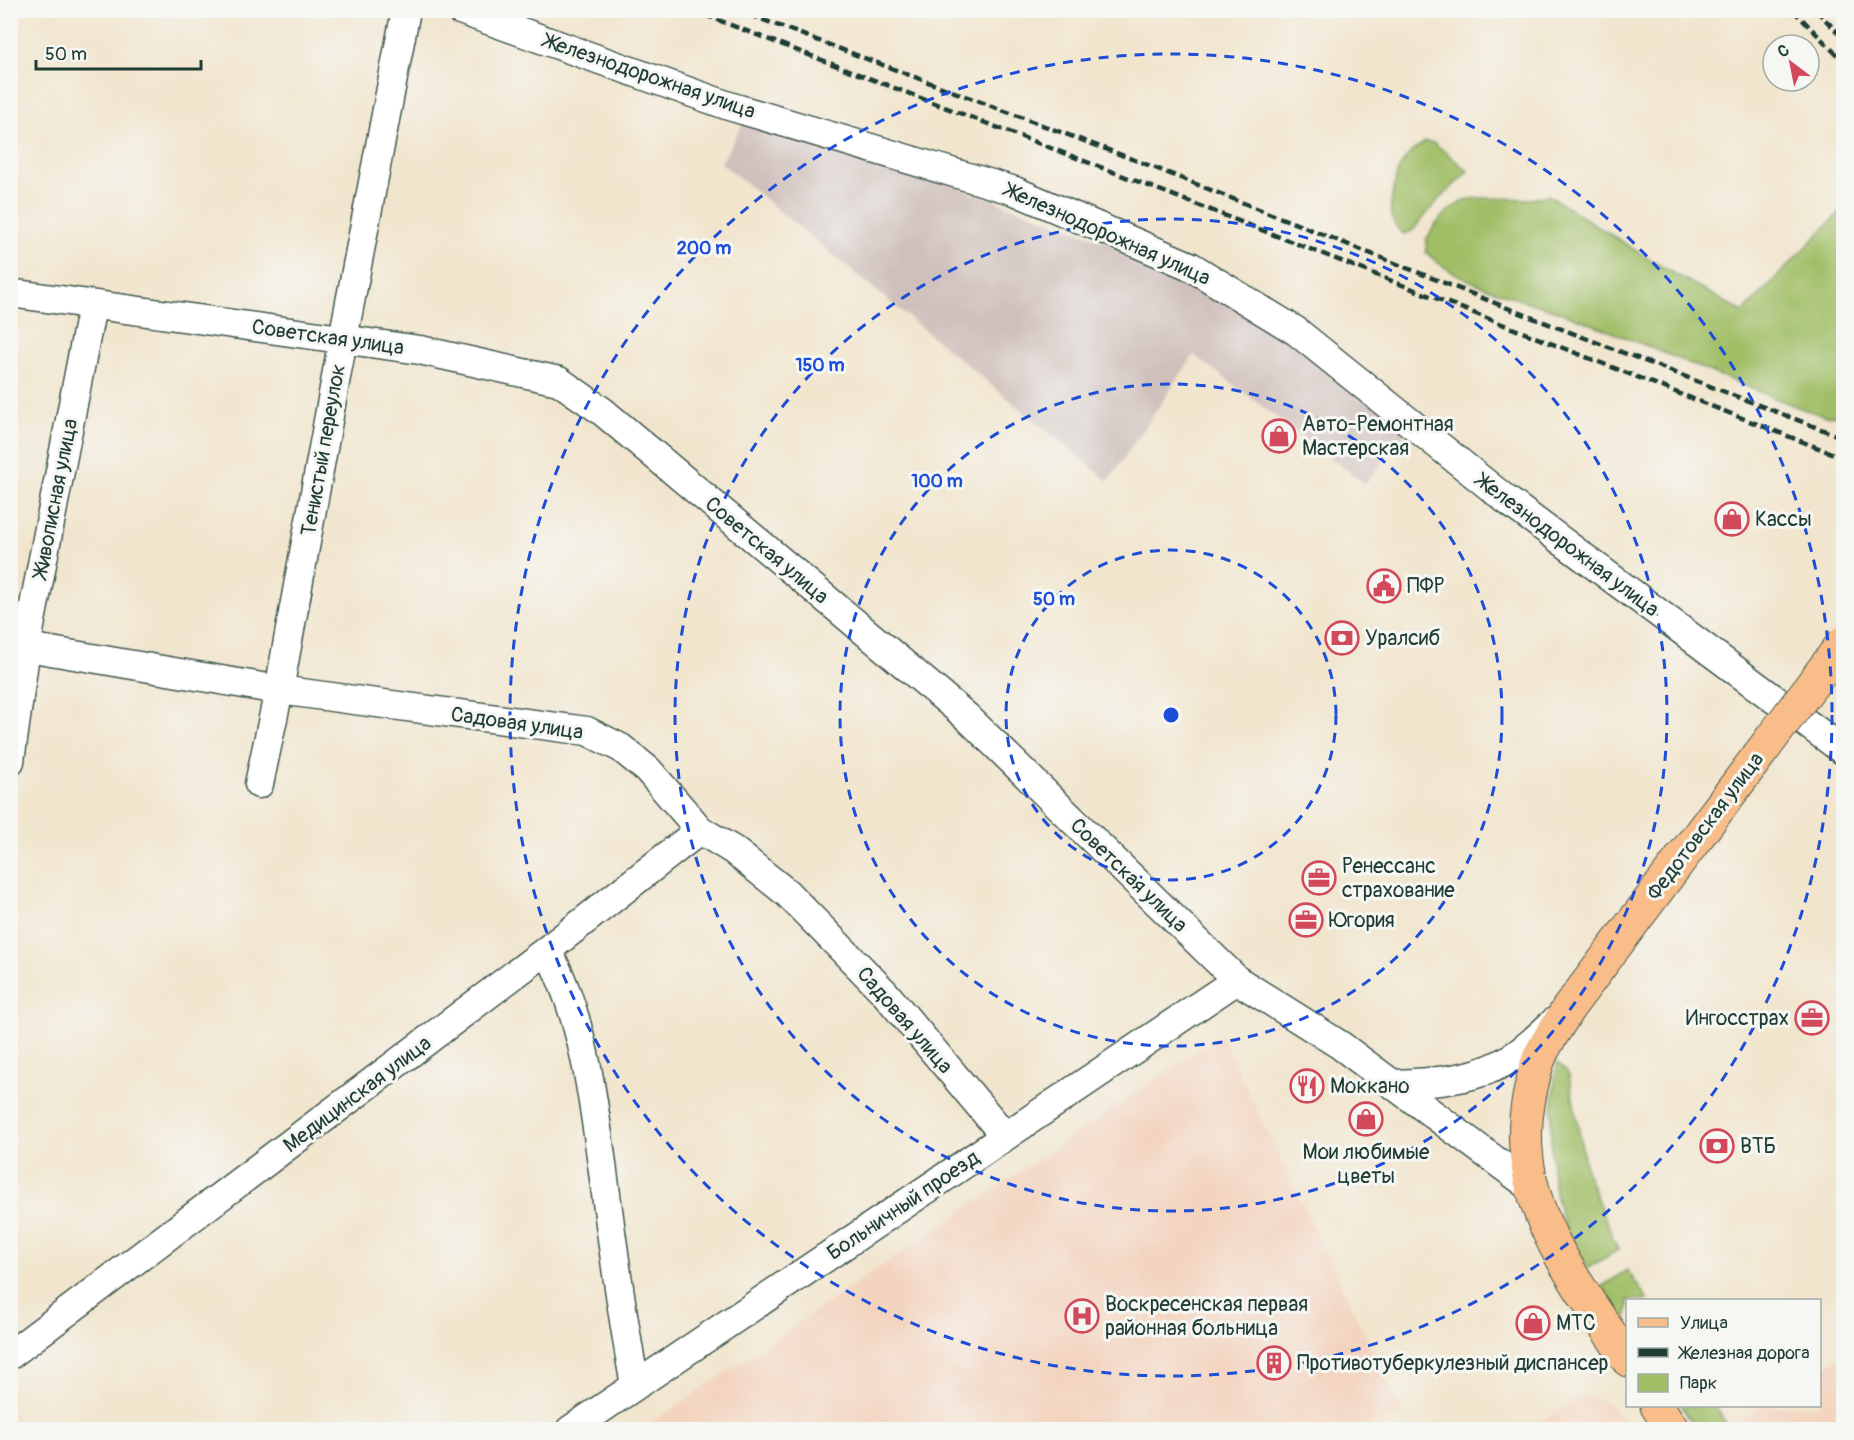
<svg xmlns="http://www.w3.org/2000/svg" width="1854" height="1440" font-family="Pangolin,sans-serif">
	<rect width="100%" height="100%" fill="#f6f6f2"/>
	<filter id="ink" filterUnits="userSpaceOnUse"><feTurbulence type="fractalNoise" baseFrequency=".0167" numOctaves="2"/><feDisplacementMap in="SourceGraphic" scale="12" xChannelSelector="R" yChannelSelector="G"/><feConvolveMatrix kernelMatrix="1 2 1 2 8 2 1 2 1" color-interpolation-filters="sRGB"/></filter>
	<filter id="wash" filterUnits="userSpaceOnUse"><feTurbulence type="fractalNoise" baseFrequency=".008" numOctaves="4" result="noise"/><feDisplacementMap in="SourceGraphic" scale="24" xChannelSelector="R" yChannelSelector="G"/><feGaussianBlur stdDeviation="1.35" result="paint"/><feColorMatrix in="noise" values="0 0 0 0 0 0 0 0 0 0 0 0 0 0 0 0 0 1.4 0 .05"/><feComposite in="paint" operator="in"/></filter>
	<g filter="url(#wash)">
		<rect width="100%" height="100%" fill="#f1e5cd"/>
		<path fill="#f3d4bf" d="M 1221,1035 L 1404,1416 L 1351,1430 L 647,1429 L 653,1426 L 651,1423 Z
			M 1843,1355 L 1843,1429 L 1744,1429 L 1738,1421 L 1763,1406 L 1820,1406 L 1820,1370 Z
			M 1584,1394 L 1612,1405 L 1628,1429 L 1534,1429 L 1537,1424 Z"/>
		<path fill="#cfc0bb" d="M 747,116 L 944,182 L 1129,250 L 1286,329 L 1409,427 L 1365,484 L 1194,355 L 1108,481 L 721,163 Z"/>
		<path fill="#a0be66" stroke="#607e4d" stroke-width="1.5" d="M 1425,142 L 1434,143 L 1468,171 L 1435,204 L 1412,231 L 1403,234 C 1386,220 1390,206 1394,187 C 1396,177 1397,170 1404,161 C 1409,153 1417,147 1425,142 Z
			M 1548,195 L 1659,265 L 1743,312 L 1843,209 L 1843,415 L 1826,416 L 1802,409 C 1726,379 1652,347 1576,318 C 1532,301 1456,285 1426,252 L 1426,240 L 1435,225 L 1447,212 L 1464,200 L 1480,198 L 1531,199 Z
			M 1557,1063 L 1567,1072 L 1569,1076 L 1587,1174 L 1618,1250 L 1588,1268 C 1578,1251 1567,1234 1561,1215 C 1546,1172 1551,1107 1557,1063 Z
			M 1627,1270 L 1648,1300 L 1628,1300 L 1627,1328 L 1601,1287 Z
			M 1681,1406 L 1715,1406 L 1730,1429 L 1696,1429 Z"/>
	</g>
	<g filter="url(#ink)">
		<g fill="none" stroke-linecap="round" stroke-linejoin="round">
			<defs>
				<path id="minor" d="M 460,10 L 729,106 L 1015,191 L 1190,266 L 1296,331 L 1504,498 L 1844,751
					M 10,293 L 420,350 L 559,381 L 602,411 L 967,717 L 1237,980 L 1340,1045 L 1531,1187
					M 10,644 L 279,690 L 587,731 L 621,748 L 648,770 L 700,830 L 733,850 L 787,893 L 885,993 L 1005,1136
					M 10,761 L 26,647 L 92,306
					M 259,784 L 279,690 L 343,339 L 406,10
					M 547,950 C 584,1016 594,1104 604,1179 C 613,1248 622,1317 635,1385
					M 1393,1084 C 1431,1083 1478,1080 1511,1058 C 1527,1048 1540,1035 1554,1022
					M 10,1355 L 547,950 L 700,830
					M 570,1430 L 1237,980"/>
				<path id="major" d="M 1567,1010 C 1559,1025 1548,1039 1541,1054 C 1535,1067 1532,1083 1529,1098 C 1509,1200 1575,1280 1628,1360
					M 1657,1406 L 1673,1430"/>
			</defs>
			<use href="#minor" stroke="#3e564b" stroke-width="31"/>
			<use href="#major" stroke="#3e564b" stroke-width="35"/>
			<use href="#minor" stroke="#fff" stroke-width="28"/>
			<use href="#major" stroke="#f8bd89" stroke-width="33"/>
			<path stroke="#1f3d34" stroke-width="4.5" stroke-dasharray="9 4.5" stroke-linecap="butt" d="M 692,10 L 1139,182 L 1844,458
				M 737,10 L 1148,165 L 1510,309 L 1844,438
				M 1793,10 L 1844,62
				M 1816,10 L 1844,39"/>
			<defs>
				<path id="major-bridge" d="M 1567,1010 L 1844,642"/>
			</defs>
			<use href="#major-bridge" stroke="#3e564b" stroke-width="35" stroke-linecap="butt"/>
			<use href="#major-bridge" stroke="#f8bd89" stroke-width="33"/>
		</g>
	</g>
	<g fill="none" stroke="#1d4ed8" stroke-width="3" stroke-dasharray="10 8">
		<circle cx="1171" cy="715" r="165"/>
		<circle cx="1171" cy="715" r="331"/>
		<circle cx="1171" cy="715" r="496"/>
		<circle cx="1171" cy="715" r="661"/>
	</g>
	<defs>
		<symbol id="shop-ring" viewBox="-11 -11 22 22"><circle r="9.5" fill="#f6f6f2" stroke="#d1495b" stroke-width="1.5"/><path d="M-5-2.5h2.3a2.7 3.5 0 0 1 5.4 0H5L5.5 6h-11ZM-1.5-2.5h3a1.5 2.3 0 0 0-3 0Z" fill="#d1495b"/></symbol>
		<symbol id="civic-ring" viewBox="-11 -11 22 22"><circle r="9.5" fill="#f6f6f2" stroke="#d1495b" stroke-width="1.5"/><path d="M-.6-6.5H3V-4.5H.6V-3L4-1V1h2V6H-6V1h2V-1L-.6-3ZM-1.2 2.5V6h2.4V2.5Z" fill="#d1495b"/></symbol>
		<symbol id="bank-ring" viewBox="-11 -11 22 22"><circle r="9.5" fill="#f6f6f2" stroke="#d1495b" stroke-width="1.5"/><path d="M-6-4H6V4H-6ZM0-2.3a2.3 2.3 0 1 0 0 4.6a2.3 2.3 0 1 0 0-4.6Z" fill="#d1495b"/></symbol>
		<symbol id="office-ring" viewBox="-11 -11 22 22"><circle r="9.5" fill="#f6f6f2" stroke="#d1495b" stroke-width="1.5"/><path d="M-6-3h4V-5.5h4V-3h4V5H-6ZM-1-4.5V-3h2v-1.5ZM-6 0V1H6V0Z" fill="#d1495b"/></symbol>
		<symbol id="restaurant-ring" viewBox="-11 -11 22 22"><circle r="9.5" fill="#f6f6f2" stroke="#d1495b" stroke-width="1.5"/><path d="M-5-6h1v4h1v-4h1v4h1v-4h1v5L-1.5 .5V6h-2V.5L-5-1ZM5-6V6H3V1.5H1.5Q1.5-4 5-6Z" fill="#d1495b"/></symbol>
		<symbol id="hospital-ring" viewBox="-11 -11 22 22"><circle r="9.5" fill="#f6f6f2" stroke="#d1495b" stroke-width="1.5"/><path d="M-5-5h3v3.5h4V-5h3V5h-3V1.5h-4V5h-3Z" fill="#d1495b"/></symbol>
		<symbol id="building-ring" viewBox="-11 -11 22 22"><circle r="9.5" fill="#f6f6f2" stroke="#d1495b" stroke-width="1.5"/><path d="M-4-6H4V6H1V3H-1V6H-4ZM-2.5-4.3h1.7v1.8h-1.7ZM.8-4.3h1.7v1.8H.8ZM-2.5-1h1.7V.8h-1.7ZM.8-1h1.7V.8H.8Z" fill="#d1495b"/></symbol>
	</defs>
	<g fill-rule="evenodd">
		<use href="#shop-ring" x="1260" y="417" width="38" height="38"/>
		<use href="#shop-ring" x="1713" y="500" width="38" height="38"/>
		<use href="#civic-ring" x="1365" y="567" width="38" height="38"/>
		<use href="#bank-ring" x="1323" y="619" width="38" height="38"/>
		<use href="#office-ring" x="1300" y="859" width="38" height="38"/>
		<use href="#office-ring" x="1287" y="901" width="38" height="38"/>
		<use href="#office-ring" x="1793" y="999" width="38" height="38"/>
		<use href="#restaurant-ring" x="1288" y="1067" width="38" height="38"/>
		<use href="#shop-ring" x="1347" y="1100" width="38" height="38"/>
		<use href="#bank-ring" x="1698" y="1127" width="38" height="38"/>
		<use href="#hospital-ring" x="1063" y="1297" width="38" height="38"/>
		<use href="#shop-ring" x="1514" y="1304" width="38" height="38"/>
		<use href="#building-ring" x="1255" y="1344" width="38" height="38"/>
	</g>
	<g text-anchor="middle" stroke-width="6" stroke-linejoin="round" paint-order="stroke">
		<g font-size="21" fill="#1f3d34" stroke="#f6f6f2">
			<text transform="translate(650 76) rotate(19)" y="7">Железнодорожная улица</text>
			<text transform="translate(1108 234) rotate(24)" y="7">Железнодорожная улица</text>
			<text transform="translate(328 337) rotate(8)" y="7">Советская улица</text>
			<text transform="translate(323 450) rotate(-80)" y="7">Тенистый переулок</text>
			<text transform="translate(55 498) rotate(-79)" y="7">Живописная улица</text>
			<text transform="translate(1568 545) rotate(37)" y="7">Железнодорожная улица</text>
			<text transform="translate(767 550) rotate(40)" y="7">Советская улица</text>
			<text transform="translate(517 723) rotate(8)" y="7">Садовая улица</text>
			<text transform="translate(1705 826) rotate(-53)" y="7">Федотовская улица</text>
			<text transform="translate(1129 875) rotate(44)" y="7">Советская улица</text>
			<text transform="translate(905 1020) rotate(49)" y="7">Садовая улица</text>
			<text transform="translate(357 1094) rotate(-37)" y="7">Медицинская улица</text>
			<text transform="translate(903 1205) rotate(-34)" y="7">Больничный проезд</text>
		</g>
		<g font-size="21" fill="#1f3d34" stroke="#f6f6f2" text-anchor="start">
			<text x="1302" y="431">Авто-Ремонтная<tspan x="1302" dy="24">Мастерская</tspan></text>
			<text x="1755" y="526">Кассы</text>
			<text x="1407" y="593">ПФР</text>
			<text x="1365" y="645">Уралсиб</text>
			<text x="1342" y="873">Ренессанс<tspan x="1342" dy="24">страхование</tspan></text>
			<text x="1329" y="927">Югория</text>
			<text x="1789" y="1025" text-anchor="end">Ингосстрах</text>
			<text x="1330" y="1093">Моккано</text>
			<text x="1740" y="1153">ВТБ</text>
			<text x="1366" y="1159" text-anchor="middle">Мои любимые<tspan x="1366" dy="24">цветы</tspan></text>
			<text x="1105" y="1311">Воскресенская первая<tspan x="1105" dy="24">районная больница</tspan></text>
			<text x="1556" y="1330">МТС</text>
			<text x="1297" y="1370">Противотуберкулезный диспансер</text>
		</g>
	</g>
	<circle cx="1171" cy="715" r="9" fill="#1d4ed8" stroke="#f6f6f2" stroke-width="3"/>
	<g font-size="18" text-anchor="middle" font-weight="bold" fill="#1d4ed8" stroke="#f6f6f2" stroke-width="6" stroke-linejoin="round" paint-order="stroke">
		<text x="704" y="254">200 m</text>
		<text x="820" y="371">150 m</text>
		<text x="937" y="487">100 m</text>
		<text x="1054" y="605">50 m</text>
	</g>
	<rect width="1854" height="1440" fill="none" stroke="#f6f6f2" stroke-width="36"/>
	<rect x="1626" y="1299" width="195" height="108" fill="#f6f6f2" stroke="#a0aca6" stroke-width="1.5"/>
	<rect x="1638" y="1318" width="30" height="9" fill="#f8bd89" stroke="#a0aca6" stroke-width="1.5"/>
	<text x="1680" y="1329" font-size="18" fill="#1f3d34">Улица</text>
	<rect x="1638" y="1348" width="30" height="9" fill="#1f3d34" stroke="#a0aca6" stroke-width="1.5"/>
	<text x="1680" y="1359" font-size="18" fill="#1f3d34">Железная дорога</text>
	<rect x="1638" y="1374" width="30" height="18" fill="#a0be66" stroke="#a0aca6" stroke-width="1.5"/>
	<text x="1680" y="1389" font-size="18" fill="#1f3d34">Парк</text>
	<g transform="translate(1791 63) rotate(328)"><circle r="28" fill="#f6f6f2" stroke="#a0aca6" stroke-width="1.5"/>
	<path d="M0-4.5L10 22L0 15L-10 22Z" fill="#d1495b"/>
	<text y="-9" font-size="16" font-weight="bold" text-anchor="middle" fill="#1f3d34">С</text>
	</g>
	<path d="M36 60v9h165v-9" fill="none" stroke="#1f3d34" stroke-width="3"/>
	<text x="45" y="60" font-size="18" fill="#1f3d34" stroke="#f6f6f2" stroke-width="4.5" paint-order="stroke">50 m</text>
</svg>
